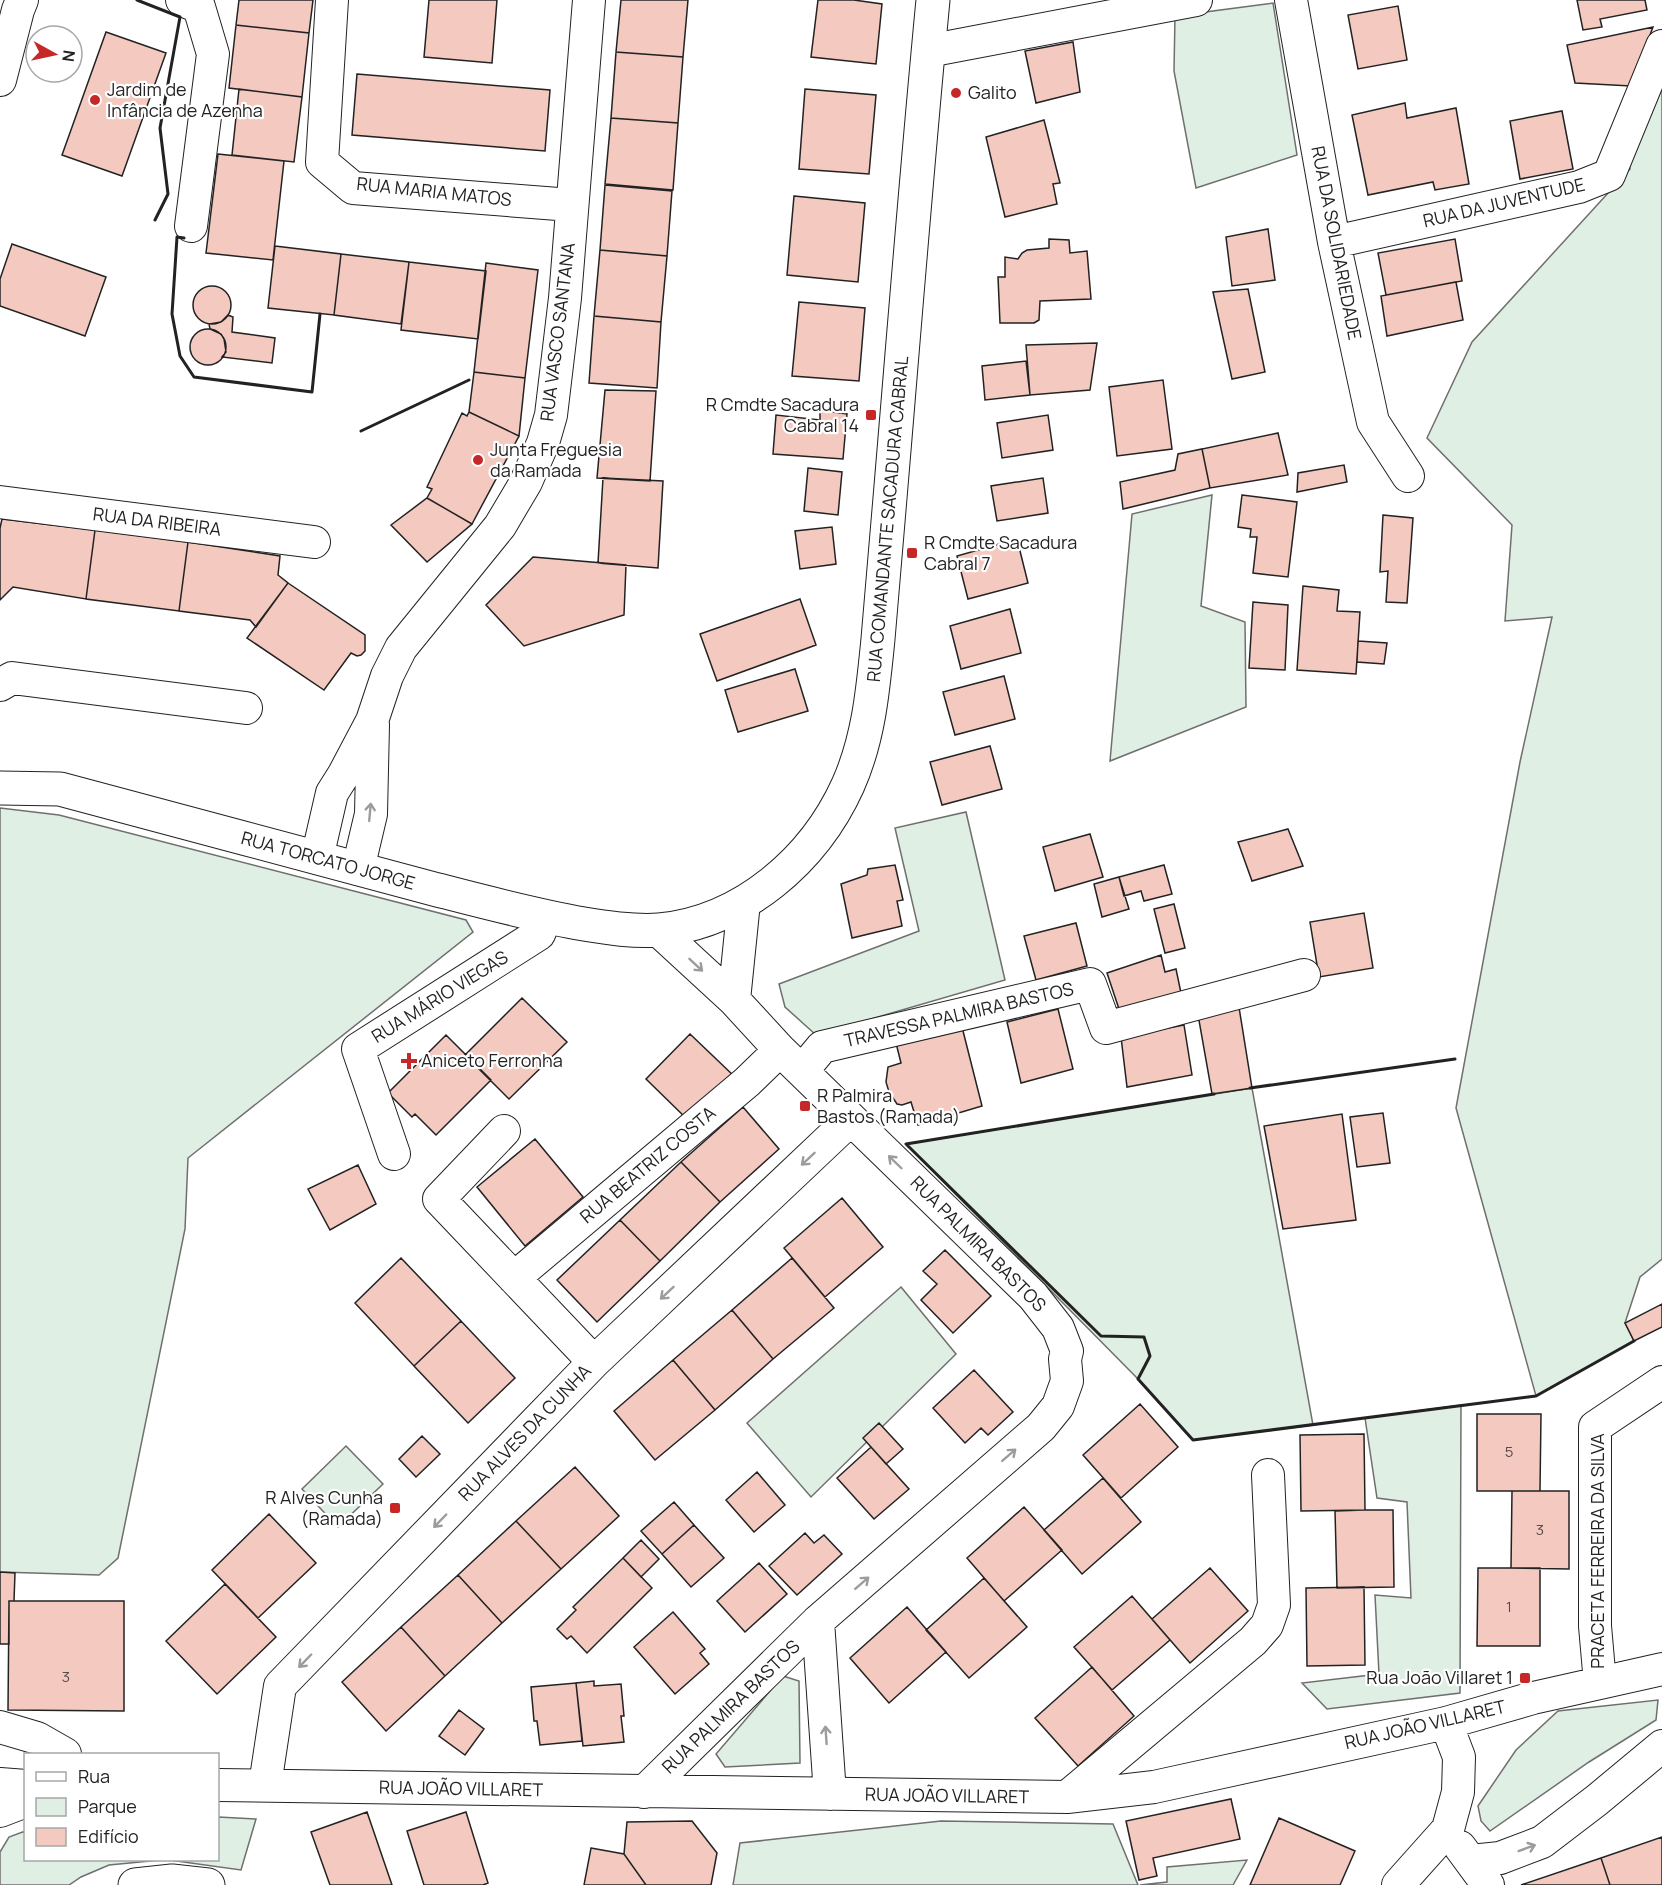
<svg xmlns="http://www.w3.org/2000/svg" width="1662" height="1885" font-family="Manrope,sans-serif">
	<rect width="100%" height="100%" fill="#fff"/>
	<path fill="#e0efe3" stroke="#6f6f6f" stroke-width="1.5" d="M 1273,3 L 1297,155 L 1196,188 L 1174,71 L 1175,16 Z
		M 1662,86 L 1662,1259 L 1640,1277 L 1625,1323 L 1634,1341 L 1536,1396 L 1456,1108 L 1520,762 L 1552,617 L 1505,621 L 1512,525 L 1427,438 L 1472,342 L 1630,169 L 1626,150 Z
		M 1212,495 L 1201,606 L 1245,622 L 1246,707 L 1110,761 L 1132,514 Z
		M 0,808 L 59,815 L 466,920 L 473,932 L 188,1158 L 185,1229 L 118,1558 L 99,1575 L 0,1572 Z
		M 966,812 L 1005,980 L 816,1035 L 785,1007 L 779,984 L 919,931 L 895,828 Z
		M 1252,1088 L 1313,1425 L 1193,1440 L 1138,1379 L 906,1144 Z
		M 901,1287 L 956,1354 L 811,1497 L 747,1423 Z
		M 1461,1405 L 1460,1693 L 1327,1709 L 1302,1683 L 1379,1674 L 1375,1595 L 1411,1598 L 1407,1502 L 1377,1498 L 1365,1418 Z
		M 346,1446 L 383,1484 L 338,1527 L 302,1489 Z
		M 783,1676 L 799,1681 L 800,1763 L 725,1767 L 716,1754 Z
		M 1658,1700 L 1656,1720 L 1589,1762 L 1490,1831 L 1481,1821 L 1478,1806 L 1516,1750 L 1558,1711 Z
		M 218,1817 L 256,1819 L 241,1870 L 169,1860 L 218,1860 Z
		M 941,1821 L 1113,1824 L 1138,1885 L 733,1885 L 740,1843 Z
		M 25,1831 L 26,1860 L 161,1860 L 109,1865 L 81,1877 L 69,1885 L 0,1885 L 0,1852 L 9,1837 Z
		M 1247,1860 L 1233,1885 L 1140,1885 L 1167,1882 L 1167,1867 Z"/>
	<path fill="#f3c9c0" stroke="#222" stroke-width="1.5" d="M 239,0 L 313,0 L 309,33 L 236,25 Z
		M 429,0 L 497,0 L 492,63 L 424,57 Z
		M 621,0 L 688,0 L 683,57 L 616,52 Z
		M 818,0 L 854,0 L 882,4 L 876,64 L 811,57 Z
		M 1577,0 L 1645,0 L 1647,10 L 1600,19 L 1602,27 L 1583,30 Z
		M 1398,6 L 1407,60 L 1358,69 L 1348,15 Z
		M 236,25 L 309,33 L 302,97 L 229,88 Z
		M 1653,27 L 1631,86 L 1575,83 L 1567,45 Z
		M 106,32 L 166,53 L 122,176 L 62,155 Z
		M 1073,42 L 1080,92 L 1036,103 L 1025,51 Z
		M 616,52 L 683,57 L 678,123 L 611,118 Z
		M 357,74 L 550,90 L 545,151 L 352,135 Z
		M 239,89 L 302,97 L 294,162 L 232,155 Z
		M 805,89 L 876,95 L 869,174 L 799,169 Z
		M 1405,103 L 1407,118 L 1456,108 L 1469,184 L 1435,190 L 1433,182 L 1368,195 L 1352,115 Z
		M 1562,111 L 1573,169 L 1520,179 L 1510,121 Z
		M 611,118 L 678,123 L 673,190 L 605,184 Z
		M 1044,120 L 1060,183 L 1053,184 L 1057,204 L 1005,217 L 986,137 Z
		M 218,154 L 284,161 L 273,260 L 206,253 Z
		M 605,185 L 672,191 L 667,256 L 600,250 Z
		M 794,196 L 865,203 L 858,282 L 787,275 Z
		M 1268,229 L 1275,280 L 1232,286 L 1226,237 Z
		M 1049,239 L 1069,240 L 1070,253 L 1087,251 L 1091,299 L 1040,301 L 1039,320 L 1034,323 L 1000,323 L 998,277 L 1005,277 L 1005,257 L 1018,259 L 1022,253 L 1027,250 L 1049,248 Z
		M 1455,239 L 1462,281 L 1386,295 L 1378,253 Z
		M 12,244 L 106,277 L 85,336 L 0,306 L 0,279 Z
		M 275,246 L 341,254 L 334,315 L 268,308 Z
		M 600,250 L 667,256 L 661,322 L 594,316 Z
		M 341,254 L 409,262 L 401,324 L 334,315 Z
		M 409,262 L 486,271 L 478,339 L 401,330 Z
		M 486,263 L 538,270 L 525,378 L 474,372 Z
		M 1456,282 L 1463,320 L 1387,336 L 1381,296 Z
		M193 305a19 19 0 1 1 38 0a19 19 0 1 1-38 0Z
		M 1248,289 L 1265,372 L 1232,379 L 1213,292 Z
		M 799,302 L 865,308 L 859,381 L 792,376 Z
		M 228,315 L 233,317 L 232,332 L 275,338 L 272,363 L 222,357 L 226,352 L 224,339 L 221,334 L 210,329 L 209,324 L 221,322 Z
		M 594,316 L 661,322 L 657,388 L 589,383 Z
		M190 347a18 18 0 1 1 36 0a18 18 0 1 1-36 0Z
		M 1097,343 L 1090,390 L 1030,395 L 1026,345 Z
		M 1026,361 L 1030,395 L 985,400 L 982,366 Z
		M 474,372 L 525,378 L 519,436 L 469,412 Z
		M 1163,380 L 1172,449 L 1117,456 L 1109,387 Z
		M 605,390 L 656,391 L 650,481 L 597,478 Z
		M 820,410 L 847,414 L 843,459 L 773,454 L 776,415 L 820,420 Z
		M 469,412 L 519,436 L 472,524 L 427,498 L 432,489 L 427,487 L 462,413 L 467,416 Z
		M 1048,415 L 1053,450 L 1002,458 L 997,423 Z
		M 1278,433 L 1288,475 L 1210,488 L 1202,449 Z
		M 1202,449 L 1210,488 L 1123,509 L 1120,482 L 1175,470 L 1178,454 Z
		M 1344,465 L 1347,482 L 1297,492 L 1298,473 Z
		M 808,468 L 842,472 L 838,515 L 804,511 Z
		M 603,478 L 663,481 L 658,568 L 598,563 Z
		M 1043,478 L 1048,513 L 997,521 L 991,486 Z
		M 1242,495 L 1297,502 L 1288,577 L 1253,573 L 1257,537 L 1250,537 L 1251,529 L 1238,527 Z
		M 427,498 L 472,524 L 427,562 L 391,525 Z
		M 1383,515 L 1413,518 L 1407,603 L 1386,602 L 1388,571 L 1380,572 Z
		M 2,519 L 95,530 L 86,599 L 13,587 L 0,600 L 0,528 Z
		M 832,527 L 836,564 L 800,569 L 795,531 Z
		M 95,530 L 188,542 L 179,611 L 86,599 Z
		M 1017,539 L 1028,583 L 968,599 L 957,556 Z
		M 188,542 L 280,556 L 278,575 L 288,583 L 256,627 L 250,620 L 179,611 Z
		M 533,557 L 626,565 L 624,615 L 524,646 L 486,605 Z
		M 288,583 L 365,635 L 365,651 L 361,655 L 357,656 L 351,653 L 324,690 L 247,638 Z
		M 1303,586 L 1339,590 L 1337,611 L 1360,612 L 1356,674 L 1297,670 Z
		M 800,599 L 816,645 L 717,681 L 700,634 Z
		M 1253,602 L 1288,605 L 1285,670 L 1249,668 Z
		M 1010,609 L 1021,653 L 961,669 L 950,626 Z
		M 1358,641 L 1387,643 L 1384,664 L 1357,662 Z
		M 795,669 L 808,711 L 738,732 L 725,690 Z
		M 1004,676 L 1015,719 L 955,735 L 943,692 Z
		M 990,746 L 1002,789 L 942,805 L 930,762 Z
		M 1288,829 L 1303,866 L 1252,881 L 1238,842 Z
		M 1090,834 L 1103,877 L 1055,891 L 1043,847 Z
		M 895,865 L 903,900 L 897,901 L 902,926 L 852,938 L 841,884 L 867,875 L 868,869 Z
		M 1164,865 L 1172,894 L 1144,901 L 1141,891 L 1124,896 L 1119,877 Z
		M 1119,877 L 1129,909 L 1102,917 L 1094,884 Z
		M 1174,904 L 1185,948 L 1165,953 L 1154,909 Z
		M 1364,913 L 1373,968 L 1319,977 L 1310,922 Z
		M 1076,923 L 1087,966 L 1036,980 L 1024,936 Z
		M 1161,955 L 1165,972 L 1176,969 L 1181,993 L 1120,1012 L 1107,973 Z
		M 522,998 L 567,1042 L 509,1099 L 465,1055 Z
		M 1238,1001 L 1252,1088 L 1212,1094 L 1197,1009 Z
		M 1058,1009 L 1073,1069 L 1021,1083 L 1007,1022 Z
		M 1184,1025 L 1192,1075 L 1127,1087 L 1121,1037 Z
		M 962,1027 L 982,1106 L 918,1125 L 911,1102 L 902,1105 L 897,1104 L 889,1092 L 886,1082 L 888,1067 L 901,1063 L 896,1043 Z
		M 690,1034 L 735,1077 L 690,1122 L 646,1079 Z
		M 446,1035 L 491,1080 L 436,1135 L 415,1114 L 412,1117 L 388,1093 Z
		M 743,1107 L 779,1149 L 720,1202 L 681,1162 Z
		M 1383,1113 L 1390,1163 L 1357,1167 L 1350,1117 Z
		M 1342,1114 L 1356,1220 L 1283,1229 L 1264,1126 Z
		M 535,1139 L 583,1197 L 525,1246 L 477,1187 Z
		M 681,1162 L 720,1202 L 660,1261 L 620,1220 Z
		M 358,1165 L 376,1204 L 330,1230 L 308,1189 Z
		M 842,1198 L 883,1247 L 825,1297 L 784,1248 Z
		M 620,1220 L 660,1261 L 597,1322 L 557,1280 Z
		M 945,1250 L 991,1296 L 953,1333 L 921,1300 L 937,1284 L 923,1271 Z
		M 401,1258 L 461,1321 L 414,1366 L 355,1303 Z
		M 792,1258 L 834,1308 L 773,1359 L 732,1310 Z
		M 1662,1304 L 1662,1327 L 1634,1341 L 1625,1323 Z
		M 732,1310 L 773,1359 L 715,1410 L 673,1360 Z
		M 461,1321 L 515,1378 L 468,1423 L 414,1366 Z
		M 673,1360 L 715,1410 L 655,1460 L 614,1411 Z
		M 974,1370 L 1013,1412 L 988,1435 L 981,1428 L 965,1443 L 933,1408 Z
		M 1140,1404 L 1178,1447 L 1121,1498 L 1083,1455 Z
		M 1477,1414 L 1541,1414 L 1540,1491 L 1477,1491 Z
		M 879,1423 L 903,1449 L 886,1464 L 863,1438 Z
		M 1364,1434 L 1365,1510 L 1301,1511 L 1300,1435 Z
		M 422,1436 L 440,1454 L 416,1477 L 399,1459 Z
		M 871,1447 L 909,1489 L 874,1519 L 837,1478 Z
		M 575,1467 L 619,1516 L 561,1569 L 516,1521 Z
		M 757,1472 L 785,1505 L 754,1532 L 726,1500 Z
		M 1103,1478 L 1141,1522 L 1082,1574 L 1044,1530 Z
		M 1512,1491 L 1569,1491 L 1569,1569 L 1511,1568 Z
		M 674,1502 L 694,1525 L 662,1554 L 641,1531 Z
		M 1024,1507 L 1062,1550 L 1004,1601 L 967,1558 Z
		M 1365,1510 L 1393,1510 L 1394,1587 L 1337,1588 L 1335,1511 Z
		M 269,1514 L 316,1563 L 258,1618 L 212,1570 Z
		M 516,1521 L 561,1569 L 502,1623 L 458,1575 Z
		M 694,1525 L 724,1558 L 691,1587 L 662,1554 Z
		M 805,1533 L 814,1543 L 824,1535 L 842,1554 L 797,1595 L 769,1566 Z
		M 641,1540 L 659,1559 L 641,1577 L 623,1558 Z
		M 623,1558 L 652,1588 L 587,1653 L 571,1636 L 567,1639 L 557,1629 L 576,1610 L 573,1607 Z
		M 759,1563 L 787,1594 L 745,1632 L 717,1601 Z
		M 1210,1568 L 1248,1611 L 1190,1663 L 1152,1619 Z
		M 1478,1568 L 1540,1568 L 1540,1646 L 1477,1646 Z
		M 0,1572 L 15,1573 L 14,1601 L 9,1601 L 9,1644 L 0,1644 Z
		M 458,1575 L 502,1623 L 445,1676 L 401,1627 Z
		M 984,1578 L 1027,1627 L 969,1678 L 926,1630 Z
		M 225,1584 L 276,1637 L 217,1694 L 166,1641 Z
		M 1364,1587 L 1365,1665 L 1307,1666 L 1306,1588 Z
		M 1132,1596 L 1170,1640 L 1112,1690 L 1074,1647 Z
		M 9,1601 L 124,1601 L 124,1711 L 8,1710 Z
		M 907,1607 L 946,1652 L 889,1703 L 850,1658 Z
		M 673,1612 L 705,1649 L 700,1653 L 709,1664 L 675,1694 L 634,1647 Z
		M 401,1627 L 445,1676 L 386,1731 L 342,1682 Z
		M 1092,1667 L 1134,1716 L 1078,1766 L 1035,1718 Z
		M 594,1681 L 594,1686 L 621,1684 L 624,1716 L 621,1716 L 624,1742 L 583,1746 L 576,1683 Z
		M 576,1683 L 582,1741 L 540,1745 L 537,1721 L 534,1721 L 531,1687 Z
		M 459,1710 L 484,1729 L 465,1755 L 439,1736 Z
		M 1231,1799 L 1240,1839 L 1153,1858 L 1157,1876 L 1139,1880 L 1126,1821 Z
		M 367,1812 L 392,1885 L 330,1885 L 311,1832 Z
		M 466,1812 L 488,1883 L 483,1885 L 424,1885 L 407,1831 Z
		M 1279,1818 L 1355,1851 L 1340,1885 L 1250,1885 Z
		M 692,1821 L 717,1853 L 711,1885 L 646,1885 L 624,1854 L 627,1822 Z
		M 1662,1837 L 1662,1885 L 1610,1885 L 1601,1858 Z
		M 591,1848 L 624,1854 L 646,1885 L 584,1885 Z
		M 1601,1858 L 1610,1885 L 1521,1885 Z"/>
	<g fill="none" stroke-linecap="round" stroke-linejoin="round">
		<defs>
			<path id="minor" d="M 182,0 L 199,7 L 213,54 L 191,226
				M 332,0 L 322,162 L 353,188 L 571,205
				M 1291,0 L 1334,242 L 1373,422 L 1408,476
				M 928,51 L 1196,0
				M 0,80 L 18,10 L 22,0
				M 1334,242 L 1579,187 L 1609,175 L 1662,46
				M 0,502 L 314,542
				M 0,685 L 12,678 L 246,708
				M 317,858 L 332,793 L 344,774 L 372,721 L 387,676 L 401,648 L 500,526 L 526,482 L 543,443 L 551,415 L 565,298 L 589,0
				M 358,869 L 371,814 L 373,725
				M 734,1000 L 744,902
				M 802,1071 L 822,1047 L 1090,984 L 1106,1028 L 1304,975
				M 504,1131 L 439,1199 L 594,1362
				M 394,1154 L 358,1049 L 539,934 L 546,917
				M 514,1278 L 747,1082 L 780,1050
				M 818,1621 L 830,1794
				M 1600,1683 L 1595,1626 L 1595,1427 L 1662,1382
				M 0,1727 L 37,1738 L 65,1754
				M 0,1784 L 26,1786
				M 218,1785 L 1067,1797 L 1154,1787 L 1446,1723 L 1533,1698 L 1662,1669
				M 265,1785 L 280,1686 L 594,1362 L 851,1119
				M 644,1792 L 818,1621 L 1041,1427 L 1058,1406 L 1067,1381 L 1065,1359 L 1067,1351 L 1058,1328 L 1033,1296 L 780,1050 L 734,1000 L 658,930
				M 1067,1797 L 1253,1641 L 1267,1625 L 1274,1605 L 1268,1475
				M 0,1811 L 26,1801
				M 1460,1847 L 1488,1885
				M 1471,1861 L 1500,1858 L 1542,1842 L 1597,1800 L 1662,1746
				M 1398,1885 L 1448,1829 L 1458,1792 L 1459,1757 L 1446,1723"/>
			<path id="secondary" d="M 0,788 L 60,789 C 183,822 307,855 430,888 C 481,901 532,915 584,924 C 608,928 634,932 659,930 C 743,922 814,860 848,785 C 869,738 873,689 878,639 C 882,592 886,545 890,498 C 904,332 917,166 933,0"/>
			<path id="primary" d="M 135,1885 L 172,1881 L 208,1885"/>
		</defs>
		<use href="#minor" stroke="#222" stroke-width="34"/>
		<use href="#secondary" stroke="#222" stroke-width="35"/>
		<use href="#primary" stroke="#222" stroke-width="35"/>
		<use href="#minor" stroke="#fff" stroke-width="32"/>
		<use href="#secondary" stroke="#fff" stroke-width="33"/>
		<use href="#primary" stroke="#fff" stroke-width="33"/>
		<path stroke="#222" stroke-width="3" d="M 137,0 L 180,17 L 160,128 L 168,194 L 155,220
			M 184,238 L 177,237 L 172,314 L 180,356 L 194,377 L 312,392 L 320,314
			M 361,431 L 469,380
			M 1250,1088 L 1455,1059
			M 1214,1094 L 906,1144 L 1101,1336 L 1144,1337 L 1150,1356 L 1138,1379 L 1193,1440 L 1536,1396 L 1634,1341"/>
	</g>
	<defs><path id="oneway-shaft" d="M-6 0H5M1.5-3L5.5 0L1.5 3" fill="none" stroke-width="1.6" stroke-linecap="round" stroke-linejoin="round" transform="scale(1.5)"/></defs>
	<g stroke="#9c9c9c">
		<use href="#oneway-shaft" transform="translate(370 812) rotate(-85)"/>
		<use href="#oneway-shaft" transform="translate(696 965) rotate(43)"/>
		<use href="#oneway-shaft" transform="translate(808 1159) rotate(137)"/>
		<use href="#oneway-shaft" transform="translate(895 1162) rotate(-136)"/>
		<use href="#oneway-shaft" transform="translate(667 1293) rotate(137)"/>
		<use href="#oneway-shaft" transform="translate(1009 1455) rotate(-41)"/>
		<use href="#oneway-shaft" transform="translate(440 1521) rotate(134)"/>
		<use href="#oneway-shaft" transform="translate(862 1583) rotate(-41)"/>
		<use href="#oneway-shaft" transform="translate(305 1661) rotate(134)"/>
		<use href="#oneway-shaft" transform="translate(826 1735) rotate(-94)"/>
		<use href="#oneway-shaft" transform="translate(1527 1848) rotate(-20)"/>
	</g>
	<g fill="#c62828" stroke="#fff" stroke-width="2">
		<circle cx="956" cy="93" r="6"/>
		<circle cx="95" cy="100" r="6"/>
		<rect x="865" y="409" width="12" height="12" rx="3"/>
		<circle cx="478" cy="460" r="6"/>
		<rect x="906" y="547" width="12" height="12" rx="3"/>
		<path d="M406 1052h6v6h6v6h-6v6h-6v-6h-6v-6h6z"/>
		<rect x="799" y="1100" width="12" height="12" rx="3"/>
		<rect x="389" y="1502" width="12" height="12" rx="3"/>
		<rect x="1519" y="1672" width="12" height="12" rx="3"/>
	</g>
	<g text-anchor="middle" stroke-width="4.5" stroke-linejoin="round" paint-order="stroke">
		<g font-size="15" fill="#564c4a">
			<text x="1509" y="1457">5</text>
			<text x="1540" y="1535">3</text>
			<text x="1509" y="1612">1</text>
			<text x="66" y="1682">3</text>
		</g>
		<g font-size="18" fill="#222" stroke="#fff" text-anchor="start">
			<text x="107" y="96">Jardim de<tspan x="107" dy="21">Infância de Azenha</tspan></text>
			<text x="968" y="99">Galito</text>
			<text x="859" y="411" text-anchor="end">R Cmdte Sacadura<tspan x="859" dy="21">Cabral 14</tspan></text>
			<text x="490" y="456">Junta Freguesia<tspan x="490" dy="21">da Ramada</tspan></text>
			<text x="924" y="549">R Cmdte Sacadura<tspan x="924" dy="21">Cabral 7</tspan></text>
			<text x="421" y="1067">Aniceto Ferronha</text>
			<text x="817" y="1102">R Palmira<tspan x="817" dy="21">Bastos (Ramada)</tspan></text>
			<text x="383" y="1504" text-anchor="end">R Alves Cunha<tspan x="383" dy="21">(Ramada)</tspan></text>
			<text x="1513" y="1684" text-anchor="end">Rua João Villaret 1</text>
		</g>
		<g font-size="18" fill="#222" stroke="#fff">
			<text transform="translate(434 192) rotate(6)" y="6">RUA MARIA MATOS</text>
			<text transform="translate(1504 203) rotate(-13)" y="6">RUA DA JUVENTUDE</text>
			<text transform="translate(1336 243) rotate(79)" y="6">RUA DA SOLIDARIEDADE</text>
			<text transform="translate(558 332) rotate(-83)" y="6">RUA VASCO SANTANA</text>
			<text transform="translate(888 519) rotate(-85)" y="6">RUA COMANDANTE SACADURA CABRAL</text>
			<text transform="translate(157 522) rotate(7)" y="6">RUA DA RIBEIRA</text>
			<text transform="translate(328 861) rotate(15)" y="6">RUA TORCATO JORGE</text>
			<text transform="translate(440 997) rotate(-32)" y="6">RUA MÁRIO VIEGAS</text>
			<text transform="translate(959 1015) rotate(-13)" y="6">TRAVESSA PALMIRA BASTOS</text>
			<text transform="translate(648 1165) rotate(-40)" y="6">RUA BEATRIZ COSTA</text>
			<text transform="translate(978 1244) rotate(45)" y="6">RUA PALMIRA BASTOS</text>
			<text transform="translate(525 1433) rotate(-46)" y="6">RUA ALVES DA CUNHA</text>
			<text transform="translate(1598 1551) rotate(-90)" y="6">PRACETA FERREIRA DA SILVA</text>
			<text transform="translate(731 1707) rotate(-44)" y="6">RUA PALMIRA BASTOS</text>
			<text transform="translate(1425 1725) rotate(-13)" y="6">RUA JOÃO VILLARET</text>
			<text transform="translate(461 1789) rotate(1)" y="6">RUA JOÃO VILLARET</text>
			<text transform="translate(947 1796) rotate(1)" y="6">RUA JOÃO VILLARET</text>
		</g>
	</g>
	<rect x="24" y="1753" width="195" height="108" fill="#ffffff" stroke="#a7a7a7" stroke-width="1.5"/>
	<rect x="36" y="1772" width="30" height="9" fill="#ffffff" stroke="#a7a7a7" stroke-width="1.5"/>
	<text x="78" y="1783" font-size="18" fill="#222222">Rua</text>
	<rect x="36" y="1798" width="30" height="18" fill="#e0efe3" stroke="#a7a7a7" stroke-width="1.5"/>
	<text x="78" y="1813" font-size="18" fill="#222222">Parque</text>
	<rect x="36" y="1828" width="30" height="18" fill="#f3c9c0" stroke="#a7a7a7" stroke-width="1.5"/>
	<text x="78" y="1843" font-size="18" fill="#222222">Edifício</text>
	<g transform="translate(54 54) rotate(98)"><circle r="28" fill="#ffffff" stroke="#a7a7a7" stroke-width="1.5"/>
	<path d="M0-4.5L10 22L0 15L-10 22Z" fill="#c62828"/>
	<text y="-9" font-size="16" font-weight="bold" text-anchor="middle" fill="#222222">N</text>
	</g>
</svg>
